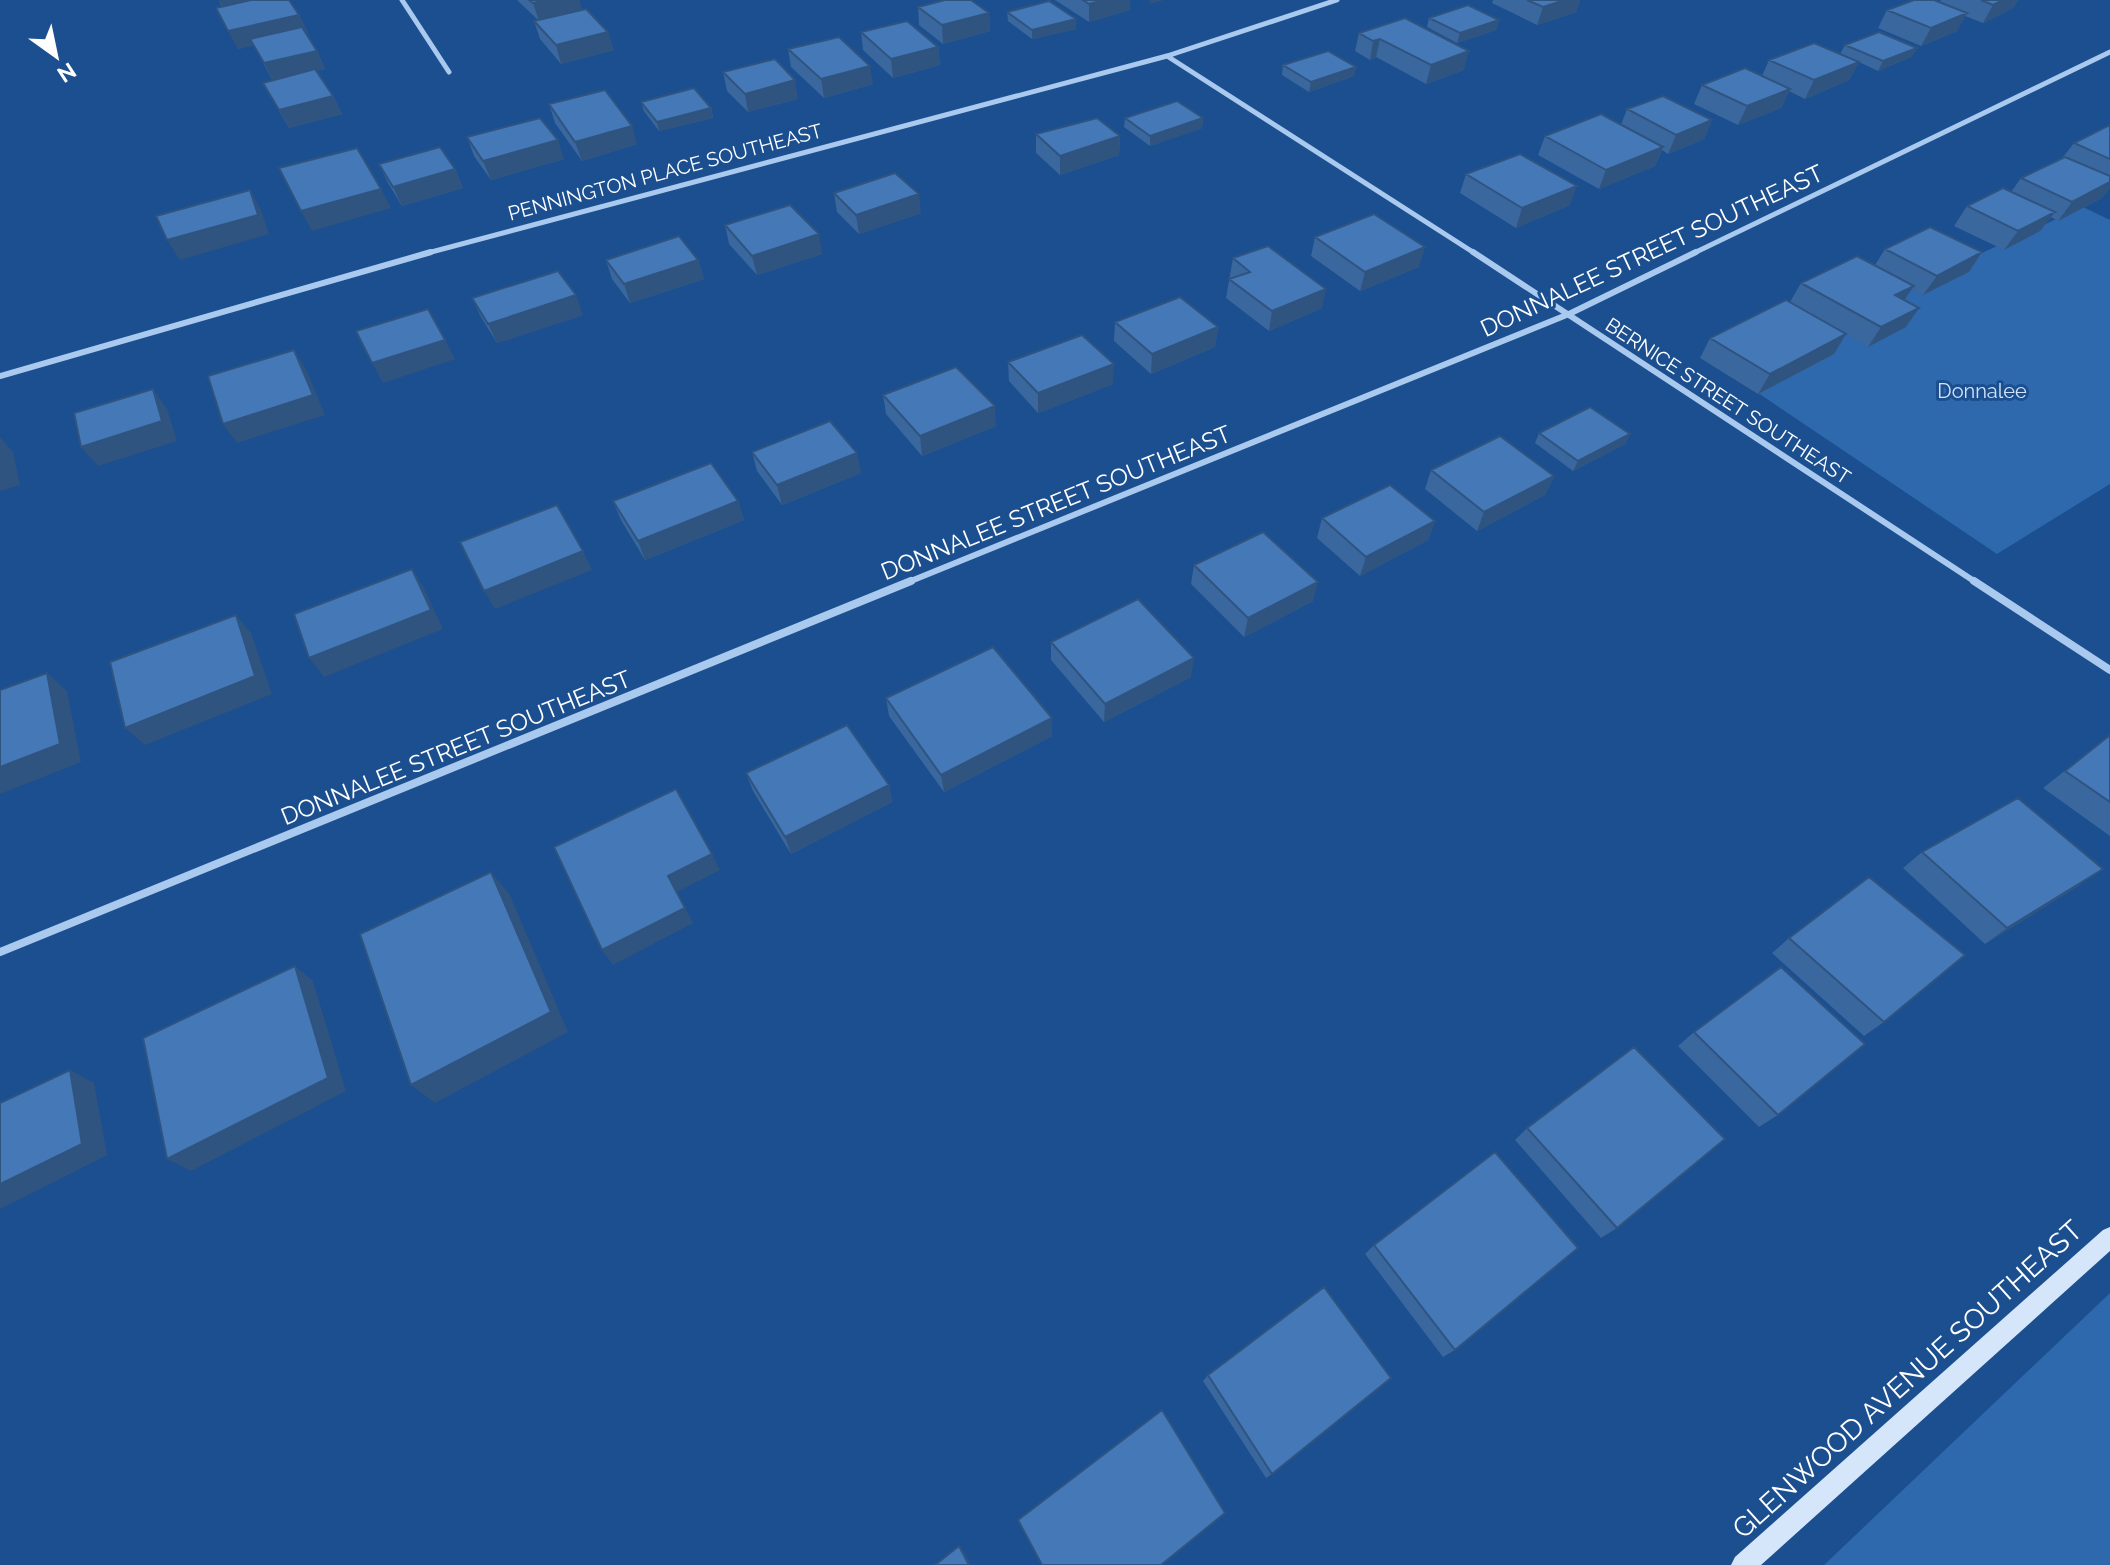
<svg xmlns="http://www.w3.org/2000/svg" width="2110" height="1565" font-family="Raleway,sans-serif">
	<rect width="100%" height="100%" fill="#1b4f8f"/>
	<path fill="#2e69ad" d="M 2083,207 L 2110,220 L 2110,484 L 1997,554 L 1724,370 Z
		M 2110,1293 L 2110,1565 L 1824,1565 Z"/>
	<g fill="none" stroke-linecap="round" stroke-linejoin="round">
		<path stroke="#a9c9ee" stroke-width="5" d="M 402,0 L 449,72
			M 1167,56 L 1476,254
			M 424,254 L 1167,56 L 1337,0
			M 1692,254 L 2110,52"/>
		<path stroke="#a9c9ee" stroke-width="6" d="M 1473,252 L 1977,583
			M 0,376 L 431,252
			M 906,583 L 1569,314 L 1696,252"/>
		<path stroke="#a9c9ee" stroke-width="8" d="M 1974,581 L 2110,670
			M 0,952 L 911,581"/>
		<path fill="#d6e6fa" fill-rule="evenodd" d="M 2110,1227 L 2110,1251 L 1761,1565 L 1731,1565 L 1735,1557 L 2103,1230 Z"/>
	</g>
	<path fill="#3a679d" d="M 219,0 L 289,0 L 299,15 L 308,33 L 306,33 L 317,51 L 325,69 L 317,71 L 333,96 L 342,114 L 289,128 L 263,83 L 272,80 L 254,45 L 238,49 Z
		M 517,0 L 579,0 L 582,10 L 614,50 L 561,64 L 540,39 L 534,21 L 538,20 Z
		M 1055,0 L 1130,0 L 1130,10 L 1089,22 Z
		M 1493,0 L 1580,0 L 1576,12 L 1537,25 L 1492,3 Z
		M 1941,0 L 2018,0 L 2013,8 L 1983,23 L 1965,16 L 1957,31 L 1921,46 L 1878,28 L 1887,10 L 1939,2 Z
		M 918,7 L 989,13 L 990,31 L 943,44 L 919,25 Z
		M 1007,12 L 1076,29 L 1032,39 L 1008,21 Z
		M 1405,18 L 1464,70 L 1426,84 L 1376,57 L 1370,60 L 1355,51 L 1359,33 Z
		M 1429,18 L 1499,20 L 1496,30 L 1457,43 L 1427,27 Z
		M 861,32 L 938,47 L 940,65 L 893,78 L 863,50 Z
		M 1845,45 L 1917,48 L 1911,57 L 1878,71 L 1859,62 L 1849,80 L 1805,99 L 1789,91 L 1781,108 L 1738,125 L 1694,104 L 1702,85 L 1762,76 L 1769,60 L 1840,54 Z
		M 788,49 L 873,84 L 824,98 L 791,67 Z
		M 1283,65 L 1356,67 L 1354,76 L 1309,92 L 1282,75 Z
		M 723,72 L 798,99 L 748,112 L 727,91 Z
		M 641,102 L 711,108 L 713,118 L 659,131 L 644,111 Z
		M 549,104 L 637,144 L 582,161 L 555,123 Z
		M 1627,109 L 1712,120 L 1704,139 L 1668,154 L 1662,150 L 1655,166 L 1599,189 L 1538,155 L 1545,136 L 1621,125 Z
		M 1125,118 L 1203,118 L 1202,128 L 1150,146 L 1124,127 Z
		M 2110,125 L 2110,188 L 2102,198 L 2058,221 L 2051,217 L 2040,231 L 2004,250 L 1954,226 L 1967,206 L 2011,192 L 2021,178 L 2063,157 L 2074,143 Z
		M 1036,134 L 1120,136 L 1119,155 L 1060,175 L 1036,153 Z
		M 467,137 L 564,159 L 491,180 L 474,156 Z
		M 379,164 L 455,169 L 463,188 L 402,206 L 388,183 Z
		M 1466,174 L 1570,205 L 1516,228 L 1460,193 Z
		M 834,193 L 921,213 L 859,234 L 837,212 Z
		M 725,225 L 822,254 L 757,275 L 729,244 Z
		M 1315,237 L 1419,267 L 1360,291 L 1311,256 Z
		M 1885,249 L 1982,252 L 1969,272 L 1923,295 L 1911,289 L 1904,300 L 1919,308 L 1906,327 L 1868,347 L 1790,302 L 1801,283 L 1875,265 Z
		M 1233,258 L 1322,308 L 1269,331 L 1226,298 Z
		M 606,260 L 698,260 L 704,279 L 630,303 L 612,279 Z
		M 472,298 L 583,315 L 497,343 L 481,317 Z
		M 1115,322 L 1218,327 L 1215,347 L 1151,374 L 1114,341 Z
		M 1846,334 L 1834,354 L 1758,394 L 1700,358 L 1710,338 Z
		M 1008,362 L 1113,384 L 1038,413 L 1009,381 Z
		M 883,395 L 996,426 L 922,456 L 886,414 Z
		M 1539,433 L 1630,434 L 1625,444 L 1573,471 L 1535,443 Z
		M 752,452 L 861,473 L 782,505 L 757,471 Z
		M 1431,470 L 1554,476 L 1545,495 L 1477,531 L 1425,489 Z
		M 613,501 L 738,501 L 744,520 L 645,560 L 621,520 Z
		M 1322,518 L 1435,521 L 1428,540 L 1360,576 L 1317,538 Z
		M 1194,565 L 1313,601 L 1244,637 L 1191,584 Z
		M 1051,642 L 1191,677 L 1104,722 L 1051,660 Z
		M 886,698 L 1052,736 L 944,792 L 889,716 Z
		M 2110,735 L 2110,836 L 2043,788 Z
		M 746,773 L 889,785 L 892,802 L 791,854 L 753,791 Z
		M 1922,852 L 2080,885 L 1985,944 L 1903,868 Z
		M 1789,938 L 1884,1022 L 1864,1036 L 1772,953 Z
		M 1694,1032 L 1778,1115 L 1759,1127 L 1678,1046 Z
		M 1527,1128 L 1617,1228 L 1601,1238 L 1515,1140 Z
		M 1374,1245 L 1455,1350 L 1443,1357 L 1365,1254 Z
		M 1208,1375 L 1272,1474 L 1266,1478 L 1203,1381 Z"/>
	<path fill="#305480" d="M 219,0 L 277,0 L 225,11 Z
		M 546,0 L 579,0 L 582,10 L 539,21 L 533,3 Z
		M 1104,0 L 1130,0 L 1130,10 L 1089,22 L 1089,4 Z
		M 1150,0 L 1164,0 L 1150,4 Z
		M 1565,0 L 1580,0 L 1576,12 L 1537,25 L 1543,7 Z
		M 2003,0 L 2018,0 L 2013,8 L 1983,23 L 1993,5 Z
		M 989,13 L 990,31 L 943,44 L 942,25 Z
		M 1967,13 L 1957,31 L 1921,46 L 1931,28 Z
		M 299,15 L 308,33 L 238,49 L 228,31 Z
		M 1076,19 L 1076,29 L 1032,39 L 1032,30 Z
		M 1499,20 L 1496,30 L 1457,43 L 1460,33 Z
		M 608,32 L 614,50 L 561,64 L 556,45 Z
		M 1380,39 L 1376,57 L 1370,60 L 1373,41 Z
		M 938,47 L 940,65 L 893,78 L 891,59 Z
		M 1917,48 L 1911,57 L 1878,71 L 1883,61 Z
		M 317,51 L 325,69 L 273,82 L 264,63 Z
		M 1469,51 L 1464,70 L 1426,84 L 1431,65 Z
		M 1859,62 L 1849,80 L 1805,99 L 1814,80 Z
		M 870,66 L 873,84 L 824,98 L 821,79 Z
		M 1356,67 L 1354,76 L 1309,92 L 1311,82 Z
		M 795,80 L 798,99 L 748,112 L 745,94 Z
		M 1790,89 L 1781,108 L 1738,125 L 1747,106 Z
		M 333,96 L 342,114 L 289,128 L 279,110 Z
		M 711,108 L 713,118 L 659,131 L 657,122 Z
		M 1203,118 L 1202,128 L 1150,146 L 1150,136 Z
		M 1712,120 L 1704,139 L 1668,154 L 1676,135 Z
		M 632,126 L 637,144 L 582,161 L 575,142 Z
		M 1120,136 L 1119,155 L 1060,175 L 1060,156 Z
		M 558,140 L 564,159 L 491,180 L 483,161 Z
		M 1663,147 L 1655,166 L 1599,189 L 1606,170 Z
		M 455,169 L 463,188 L 402,206 L 393,187 Z
		M 2110,182 L 2110,188 L 2102,198 L 2058,221 L 2072,202 Z
		M 1577,186 L 1570,205 L 1516,228 L 1522,208 Z
		M 381,189 L 391,208 L 312,231 L 301,211 Z
		M 250,190 L 261,210 L 269,234 L 180,260 L 167,240 Z
		M 919,194 L 921,213 L 859,234 L 856,215 Z
		M 2055,212 L 2040,231 L 2004,250 L 2018,231 Z
		M 819,234 L 822,254 L 757,275 L 752,256 Z
		M 1425,247 L 1419,267 L 1360,291 L 1365,272 Z
		M 1982,252 L 1969,272 L 1923,295 L 1937,276 Z
		M 698,260 L 704,279 L 630,303 L 624,284 Z
		M 1914,286 L 1901,305 L 1895,295 Z
		M 1326,289 L 1322,308 L 1269,331 L 1272,311 Z
		M 576,295 L 583,315 L 497,343 L 488,324 Z
		M 1919,308 L 1906,327 L 1868,347 L 1881,327 Z
		M 1218,327 L 1215,347 L 1151,374 L 1152,354 Z
		M 1846,334 L 1834,354 L 1758,394 L 1770,374 Z
		M 445,340 L 455,359 L 383,383 L 372,363 Z
		M 294,350 L 306,369 L 325,415 L 237,443 L 223,424 Z
		M 1114,364 L 1113,384 L 1038,413 L 1038,393 Z
		M 153,389 L 167,409 L 177,441 L 98,466 L 81,447 Z
		M 995,406 L 996,426 L 922,456 L 920,436 Z
		M 1630,434 L 1625,444 L 1573,471 L 1578,461 Z
		M 0,437 L 13,452 L 20,485 L 0,491 Z
		M 857,453 L 861,473 L 782,505 L 777,485 Z
		M 1554,476 L 1545,495 L 1477,531 L 1484,512 Z
		M 738,501 L 744,520 L 645,560 L 638,541 Z
		M 1435,521 L 1428,540 L 1360,576 L 1366,557 Z
		M 583,551 L 592,570 L 495,609 L 484,591 Z
		M 412,569 L 424,588 L 443,629 L 324,677 L 309,658 Z
		M 1318,582 L 1313,601 L 1244,637 L 1248,618 Z
		M 236,615 L 251,633 L 272,694 L 145,745 L 125,728 Z
		M 1194,658 L 1191,677 L 1104,722 L 1105,704 Z
		M 47,673 L 67,691 L 81,762 L 0,794 L 0,767 Z
		M 1052,718 L 1052,736 L 944,792 L 941,775 Z
		M 889,785 L 892,802 L 791,854 L 785,837 Z
		M 712,854 L 720,870 L 677,892 L 693,923 L 613,965 L 602,950 L 668,876 Z
		M 2103,869 L 2080,885 L 1985,944 L 2007,928 Z
		M 491,872 L 510,895 L 568,1032 L 435,1103 L 411,1085 Z
		M 295,966 L 313,981 L 346,1091 L 191,1171 L 167,1159 Z
		M 70,1070 L 94,1083 L 107,1155 L 0,1209 L 0,1184 Z
		M 959,1546 L 962,1548 L 971,1565 L 969,1565 Z"/>
	<path fill="#4478b7" stroke="#305480" stroke-width="2" d="M 251,0 L 289,0 L 299,15 L 228,31 L 216,8 Z
		M 529,0 L 546,0 L 533,3 Z
		M 945,0 L 971,0 L 989,13 L 942,25 L 918,7 Z
		M 1083,0 L 1104,0 L 1089,4 Z
		M 1527,0 L 1565,0 L 1543,7 Z
		M 1914,0 L 1934,0 L 1967,13 L 1931,28 L 1887,10 Z
		M 1981,0 L 2003,0 L 1993,5 Z
		M 1049,1 L 1076,19 L 1032,30 L 1007,12 Z
		M 1468,5 L 1499,20 L 1460,33 L 1429,18 Z
		M 586,9 L 608,32 L 556,45 L 534,21 Z
		M 1405,18 L 1469,51 L 1431,65 L 1380,39 L 1373,41 L 1359,33 Z
		M 907,21 L 938,47 L 891,59 L 861,32 Z
		M 302,27 L 317,51 L 264,63 L 250,39 Z
		M 1879,32 L 1917,48 L 1883,61 L 1845,45 Z
		M 839,37 L 870,66 L 821,79 L 788,49 Z
		M 1814,43 L 1859,62 L 1814,80 L 1769,60 Z
		M 1328,51 L 1356,67 L 1311,82 L 1283,65 Z
		M 775,59 L 795,80 L 745,94 L 723,72 Z
		M 1745,68 L 1790,89 L 1747,106 L 1702,85 Z
		M 315,69 L 333,96 L 279,110 L 263,83 Z
		M 694,88 L 711,108 L 657,122 L 641,102 Z
		M 605,90 L 632,126 L 575,142 L 549,104 Z
		M 1663,96 L 1712,120 L 1676,135 L 1627,109 Z
		M 1177,101 L 1203,118 L 1150,136 L 1125,118 Z
		M 1601,114 L 1663,147 L 1606,170 L 1545,136 Z
		M 540,118 L 558,140 L 483,161 L 467,137 Z
		M 1097,118 L 1120,136 L 1060,156 L 1036,134 Z
		M 2110,125 L 2110,159 L 2074,143 Z
		M 440,147 L 455,169 L 393,187 L 379,164 Z
		M 357,148 L 381,189 L 301,211 L 279,168 Z
		M 1520,154 L 1577,186 L 1522,208 L 1466,174 Z
		M 2065,157 L 2110,176 L 2110,182 L 2072,202 L 2021,178 Z
		M 895,173 L 919,194 L 856,215 L 834,193 Z
		M 2003,188 L 2055,212 L 2018,231 L 1967,206 Z
		M 250,190 L 258,215 L 167,240 L 156,216 Z
		M 790,205 L 819,234 L 752,256 L 725,225 Z
		M 1374,214 L 1425,247 L 1365,272 L 1315,237 Z
		M 1930,227 L 1982,252 L 1937,276 L 1885,249 Z
		M 679,236 L 698,260 L 624,284 L 606,260 Z
		M 1268,246 L 1326,289 L 1272,311 L 1229,279 L 1250,272 L 1233,258 Z
		M 1857,256 L 1914,286 L 1895,295 L 1919,308 L 1881,327 L 1801,283 Z
		M 558,271 L 576,295 L 488,324 L 472,298 Z
		M 1180,297 L 1218,327 L 1152,354 L 1115,322 Z
		M 1786,300 L 1846,334 L 1770,374 L 1710,338 Z
		M 428,309 L 445,340 L 372,363 L 356,331 Z
		M 1082,335 L 1114,364 L 1038,393 L 1008,362 Z
		M 294,350 L 313,395 L 223,424 L 208,376 Z
		M 956,367 L 995,406 L 920,436 L 883,395 Z
		M 153,389 L 162,421 L 81,447 L 74,413 Z
		M 1590,407 L 1630,434 L 1578,461 L 1539,433 Z
		M 830,421 L 857,453 L 777,485 L 752,452 Z
		M 1500,436 L 1554,476 L 1484,512 L 1431,470 Z
		M 711,463 L 738,501 L 638,541 L 613,501 Z
		M 1390,485 L 1435,521 L 1366,557 L 1322,518 Z
		M 557,505 L 583,551 L 484,591 L 460,542 Z
		M 1263,532 L 1318,582 L 1248,618 L 1194,565 Z
		M 412,569 L 431,610 L 309,658 L 294,614 Z
		M 1138,599 L 1194,658 L 1105,704 L 1051,642 Z
		M 236,615 L 255,676 L 125,728 L 110,662 Z
		M 993,647 L 1052,718 L 941,775 L 886,698 Z
		M 47,673 L 60,744 L 0,767 L 0,690 Z
		M 847,725 L 889,785 L 785,837 L 746,773 Z
		M 2110,735 L 2110,802 L 2065,771 Z
		M 676,789 L 712,854 L 668,876 L 685,908 L 602,950 L 554,847 Z
		M 2018,798 L 2103,869 L 2007,928 L 1922,852 Z
		M 491,872 L 551,1012 L 411,1085 L 360,934 Z
		M 1869,877 L 1965,955 L 1884,1022 L 1789,938 Z
		M 295,966 L 328,1078 L 167,1159 L 143,1038 Z
		M 1781,967 L 1865,1044 L 1778,1115 L 1694,1032 Z
		M 1634,1047 L 1725,1139 L 1617,1228 L 1527,1128 Z
		M 70,1070 L 82,1144 L 0,1184 L 0,1103 Z
		M 1495,1152 L 1578,1248 L 1455,1350 L 1374,1245 Z
		M 1324,1287 L 1391,1378 L 1272,1474 L 1208,1375 Z
		M 1162,1410 L 1225,1513 L 1161,1565 L 1042,1565 L 1018,1520 Z
		M 959,1546 L 969,1565 L 935,1565 Z"/>
	<g text-anchor="middle" stroke-width="6" stroke-linejoin="round" paint-order="stroke">
		<g font-size="20" fill="#fff" stroke="#1b4f8f">
			<text transform="translate(665 172) rotate(-15)" y="7">PENNINGTON PLACE SOUTHEAST</text>
			<text transform="translate(1728 401) rotate(33)" y="7">BERNICE STREET SOUTHEAST</text>
		</g>
		<g font-size="20" fill="#cfe3fa" stroke="#1b4f8f">
			<text x="1982" y="398">Donnalee</text>
		</g>
		<g font-size="24" fill="#fff" stroke="#1b4f8f">
			<text transform="translate(1652 251) rotate(-25)" y="8">DONNALEE STREET SOUTHEAST</text>
			<text transform="translate(1056 503) rotate(-22)" y="8">DONNALEE STREET SOUTHEAST</text>
			<text transform="translate(456 748) rotate(-22)" y="8">DONNALEE STREET SOUTHEAST</text>
		</g>
		<g font-size="28" fill="#fff" stroke="#1b4f8f">
			<text transform="translate(1907 1379) rotate(-42)" y="10">GLENWOOD AVENUE SOUTHEAST</text>
		</g>
	</g>
	<g transform="translate(56 56) rotate(147)" stroke="#1b4f8f" stroke-width="6" paint-order="stroke">
	<path d="M0-6L14 30L0 20L-14 30Z" fill="#ffffff"/>
	<text y="-12" font-size="22" font-weight="bold" text-anchor="middle" fill="#ffffff">N</text>
	</g>
</svg>
